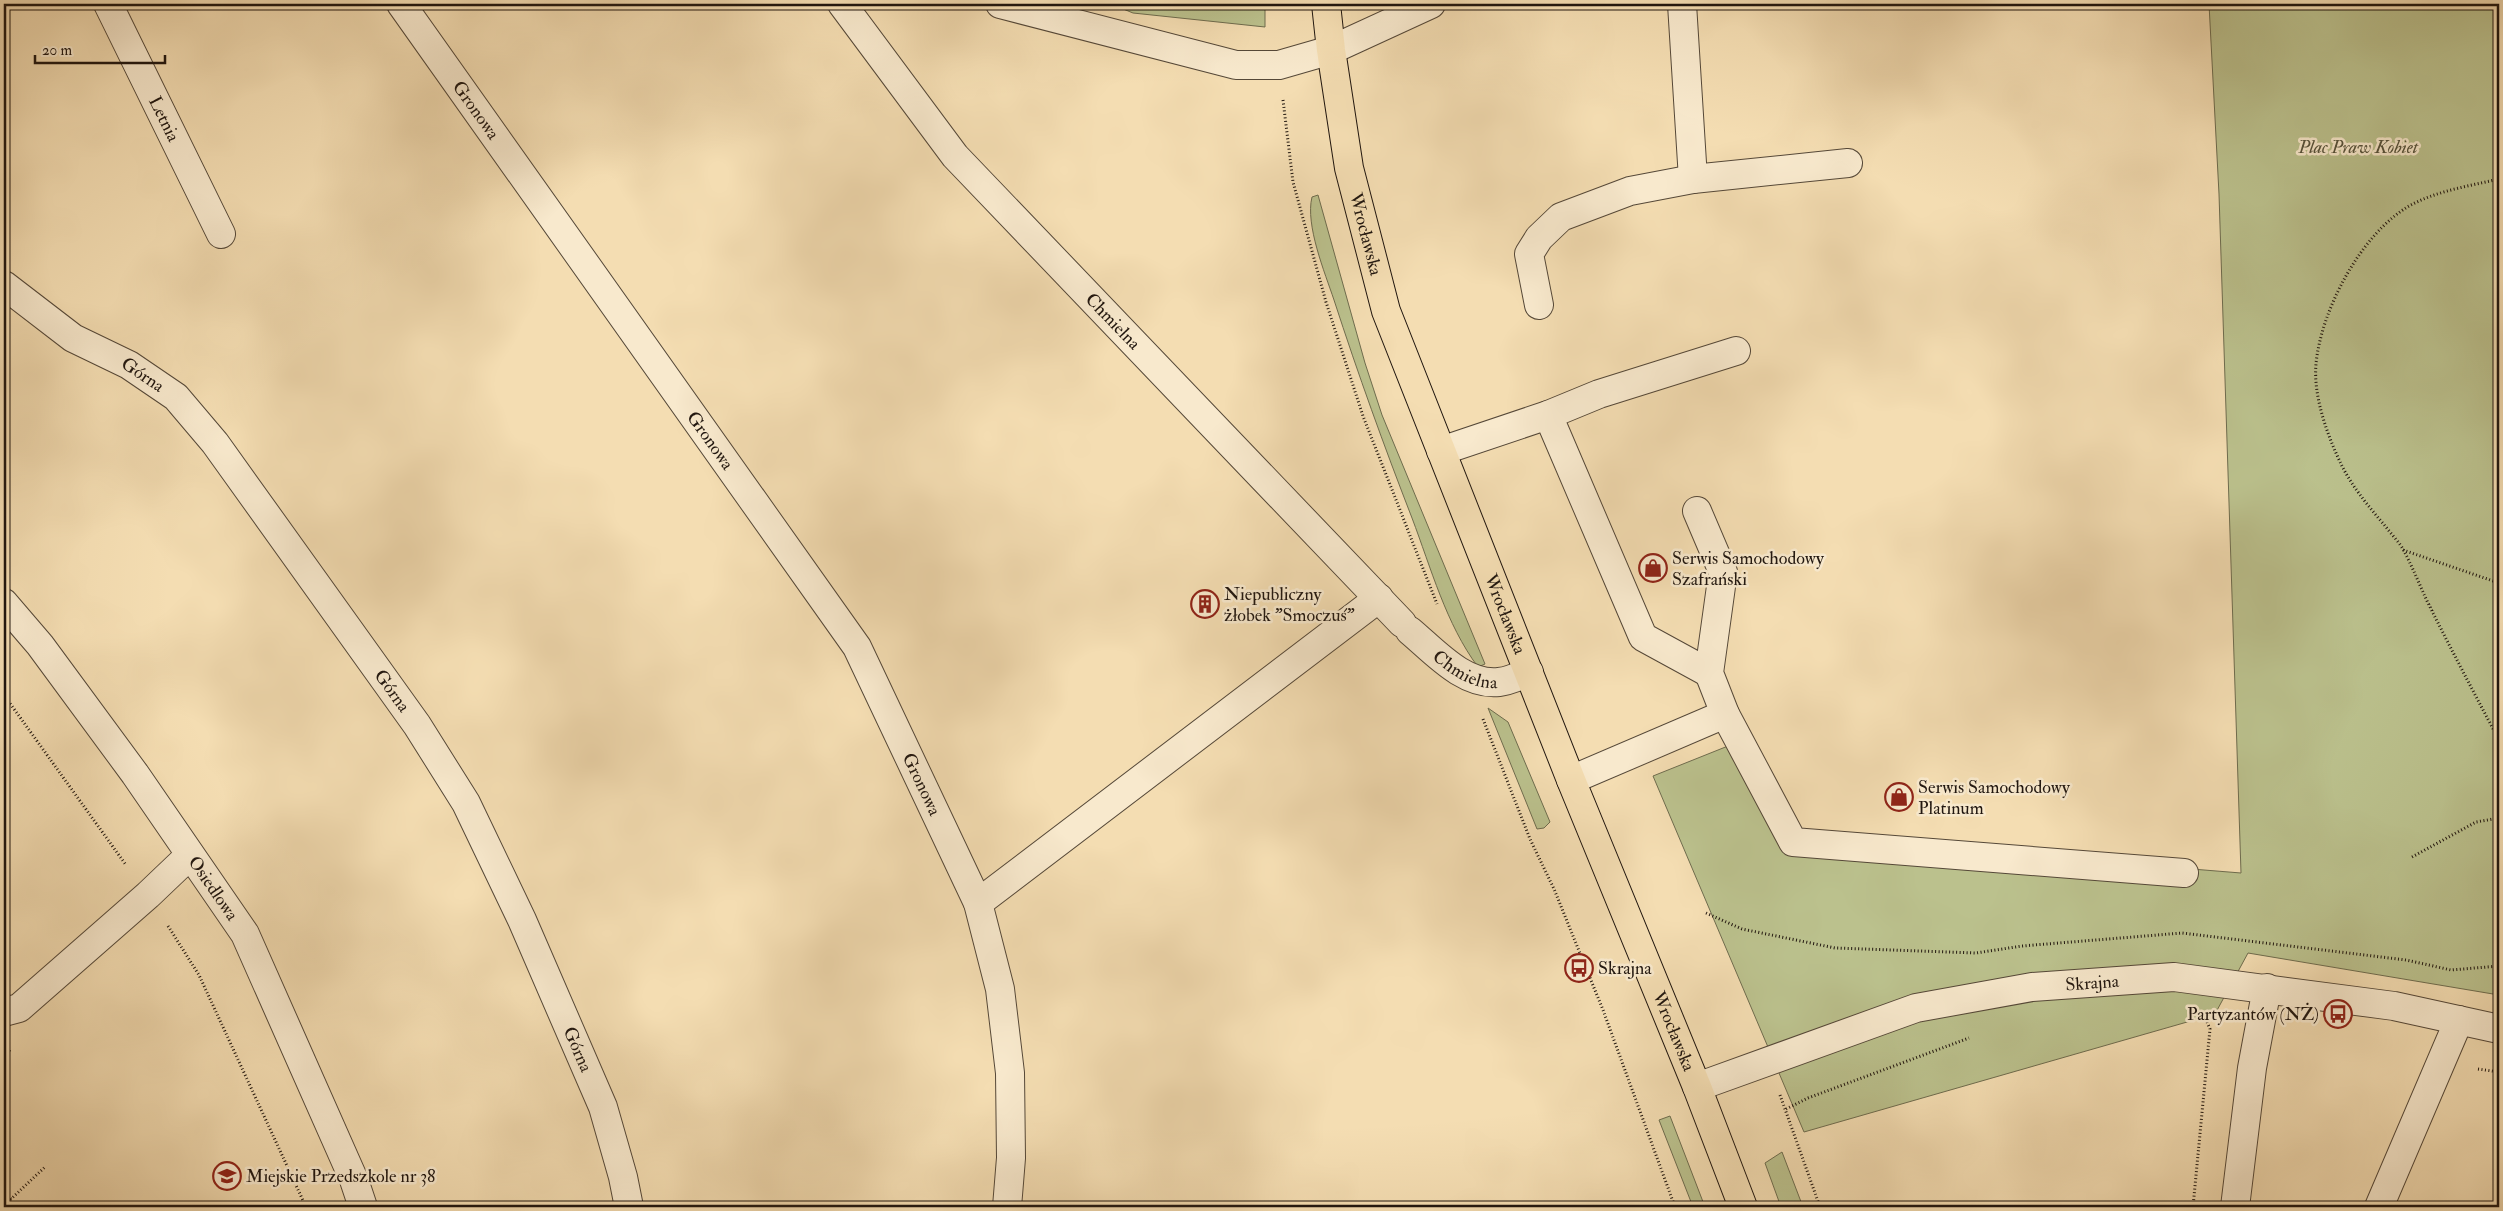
<svg xmlns="http://www.w3.org/2000/svg" width="2503" height="1211" font-family="'IM FELL Double Pica',serif">
	<rect width="100%" height="100%" fill="#f4ddb2"/>
	<filter id="stains"><feTurbulence type="fractalNoise" baseFrequency=".004" numOctaves="4"/><feColorMatrix values="0 0 0 0 .2 0 0 0 0 .09 0 0 0 0 .02 0 0 0 .5 -.17"/></filter>
	<radialGradient id="worn" r=".72"><stop offset=".6" stop-color="#630" stop-opacity="0"/><stop offset="1" stop-color="#630" stop-opacity=".3"/></radialGradient>
	<path fill="#bbc18d" stroke="#6e6c4e" d="M 1111,4 L 1265,4 L 1265,27 L 1133,13 Z
		M 2209,4 L 2499,4 L 2499,995 L 2248,953 L 2215,1014 L 1804,1132 L 1653,776 L 1728,746 L 1786,836 L 2241,873 L 2219,194 Z
		M 1318,195 L 1365,363 L 1382,415 L 1485,664 L 1478,667 C 1446,624 1431,568 1412,518 C 1384,446 1358,374 1334,300 C 1325,273 1305,225 1312,197 Z
		M 1488,708 L 1508,722 L 1550,822 L 1544,828 L 1537,829 Z
		M 1670,1116 L 1705,1207 L 1693,1207 L 1659,1120 Z
		M 1782,1152 L 1803,1207 L 1781,1207 L 1765,1163 Z"/>
	<g fill="none" stroke-linecap="round" stroke-linejoin="round">
		<defs>
			<g id="minor">
				<path id="s1" d="M 108,4 L 221,234"/>
				<path id="s2" d="M 401,4 L 857,647 L 978,903 L 1000,989 L 1010,1073 L 1011,1158 L 1007,1207"/>
				<path id="s3" d="M 842,4 L 955,156 L 1402,623"/>
				<path d="M 1000,4 L 1236,65 L 1279,65 L 1331,50 L 1431,4"/>
				<path d="M 1682,4 L 1693,179"/>
				<path id="s4" d="M 4,285 L 73,338 L 129,365 L 176,397 L 215,443 L 417,725 L 466,803 L 522,920 L 603,1107 L 623,1177 L 629,1207"/>
				<path d="M 1539,305 L 1529,254 L 1539,238 L 1561,217 L 1630,191 L 1693,179 L 1848,163"/>
				<path d="M 1441,451 L 1548,415"/>
				<path d="M 1697,511 L 1723,572 L 1709,673 L 1725,714 L 1793,842 L 2184,873"/>
				<path id="s5" d="M 4,603 L 40,645 L 135,774 L 245,934 L 354,1180 L 363,1207"/>
				<path id="s6" d="M 1410,631 C 1434,651 1464,686 1499,682 C 1509,681 1520,676 1529,672"/>
				<path d="M 1709,673 L 1643,637 L 1548,415 L 1599,394 L 1736,351"/>
				<path d="M 1571,780 L 1725,714"/>
				<path d="M 978,903 L 1379,598"/>
				<path d="M 4,1012 L 19,1008 L 148,895 L 190,855"/>
				<path id="s7" d="M 1697,1087 L 1916,1008 L 2032,987 L 2174,977 L 2394,1006 L 2499,1029"/>
				<path d="M 2235,1207 L 2252,1068 L 2267,988"/>
				<path d="M 2379,1207 L 2459,1020"/>
			</g>
			<g id="major">
				<path id="s8" d="M 1326,4 L 1331,50 L 1349,168 L 1386,311 L 1571,780 L 1697,1087 L 1743,1207"/>
			</g>
		</defs>
		<use href="#minor" stroke="#554838" stroke-width="30"/>
		<use href="#major" stroke="#20160f" stroke-width="30"/>
		<path stroke="#20160f" stroke-width="3" stroke-dasharray="1 2.5" stroke-linecap="butt" d="M 1283,100 L 1293,182 L 1326,302 L 1363,416 L 1437,604
			M 2499,179 C 2469,186 2436,191 2409,206 C 2361,234 2321,310 2316,364 C 2313,397 2328,437 2342,466 C 2353,488 2370,508 2386,527 C 2392,535 2400,543 2404,551 C 2413,568 2420,586 2428,603 C 2451,649 2475,695 2499,740
			M 2403,550 L 2499,583
			M 4,695 L 126,865
			M 1483,719 L 1530,839 L 1554,889 L 1603,1010 L 1675,1207
			M 2412,857 L 2476,822 L 2499,818
			M 1706,913 L 1742,929 L 1835,948 L 1976,953 L 2022,946 L 2182,933 L 2406,960 L 2451,970 L 2499,966
			M 168,926 L 199,975 L 306,1207
			M 4,1055 L 11,1049
			M 2478,1069 L 2499,1072
			M 1780,1095 L 1820,1207
			M 1786,1109 L 1808,1098 L 1969,1038
			M 4,1190 L 11,1199 L 46,1166
			M 2193,1207 L 2210,1029 L 2205,1017"/>
		<use href="#minor" stroke="#f8e9cd" stroke-width="28"/>
		<use href="#major" stroke="#f4ddb2" stroke-width="28"/>
	</g>
	<defs>
		<symbol id="shop-ring" viewBox="-11 -11 22 22"><circle r="9.5" fill="#f8e9cd" stroke="#8f2418" stroke-width="1.5"/><path d="M-5-2.5h2.3a2.7 3.5 0 0 1 5.4 0H5L5.5 6h-11ZM-1.5-2.5h3a1.5 2.3 0 0 0-3 0Z" fill="#8f2418"/></symbol>
		<symbol id="building-ring" viewBox="-11 -11 22 22"><circle r="9.5" fill="#f8e9cd" stroke="#8f2418" stroke-width="1.5"/><path d="M-4-6H4V6H1V3H-1V6H-4ZM-2.5-4.3h1.7v1.8h-1.7ZM.8-4.3h1.7v1.8H.8ZM-2.5-1h1.7V.8h-1.7ZM.8-1h1.7V.8H.8Z" fill="#8f2418"/></symbol>
		<symbol id="bus-ring" viewBox="-11 -11 22 22"><circle r="9.5" fill="#f8e9cd" stroke="#8f2418" stroke-width="1.5"/><path d="M-5-6H5V4H4V6H2V4H-2V6H-4V4H-5ZM-3.5-4V0h7V-4ZM-3.5 1.2v1.5H-2V1.2ZM2 1.2v1.5H3.5V1.2Z" fill="#8f2418"/></symbol>
		<symbol id="school-ring" viewBox="-11 -11 22 22"><circle r="9.5" fill="#f8e9cd" stroke="#8f2418" stroke-width="1.5"/><path d="M0-5L7-2L0 1L-7-2ZM-4 1L0 2.5L4 1V4Q0 6-4 4Z" fill="#8f2418"/></symbol>
	</defs>
	<g fill-rule="evenodd">
		<use href="#shop-ring" x="1637" y="552" width="32" height="32"/>
		<use href="#building-ring" x="1189" y="588" width="32" height="32"/>
		<use href="#shop-ring" x="1883" y="781" width="32" height="32"/>
		<use href="#bus-ring" x="1563" y="952" width="32" height="32"/>
		<use href="#bus-ring" x="2322" y="998" width="32" height="32"/>
		<use href="#school-ring" x="211" y="1160" width="32" height="32"/>
	</g>
	<g text-anchor="middle" stroke-width="5" stroke-linejoin="round" paint-order="stroke">
		<g font-size="18" fill="#20160f" stroke="#f8e9cd">
			<text dy="6" stroke="none"><textPath href="#s2" startOffset="130">Gronowa</textPath></text>
			<text dy="6" stroke="none"><textPath href="#s1" startOffset="128">Letnia</textPath></text>
			<text dy="6" stroke="none"><textPath href="#s8" startOffset="234">Wrocławska</textPath></text>
			<text dy="6" stroke="none"><textPath href="#s3" startOffset="418">Chmielna</textPath></text>
			<text dy="6" stroke="none"><textPath href="#s4" startOffset="166">Górna</textPath></text>
			<text dy="6" stroke="none"><textPath href="#s2" startOffset="535">Gronowa</textPath></text>
			<text dy="6" stroke="none"><textPath href="#s8" startOffset="639">Wrocławska</textPath></text>
			<text dy="6" stroke="none"><textPath href="#s6" startOffset="69">Chmielna</textPath></text>
			<text dy="6" stroke="none"><textPath href="#s4" startOffset="571">Górna</textPath></text>
			<text dy="6" stroke="none"><textPath href="#s2" startOffset="940">Gronowa</textPath></text>
			<text dy="6" stroke="none"><textPath href="#s5" startOffset="354">Osiedlowa</textPath></text>
			<text dy="6" stroke="none"><textPath href="#s7" startOffset="411">Skrajna</textPath></text>
			<text dy="6" stroke="none"><textPath href="#s8" startOffset="1089">Wrocławska</textPath></text>
			<text dy="6" stroke="none"><textPath href="#s4" startOffset="976">Górna</textPath></text>
		</g>
		<g font-size="18" font-style="italic" fill="#56523b" stroke="#f8e9cd">
			<text x="2358" y="153">Plac Praw Kobiet</text>
		</g>
		<g font-size="18" fill="#20160f" stroke="#f8e9cd" text-anchor="start">
			<text x="1672" y="564">Serwis Samochodowy<tspan x="1672" dy="21">Szafrański</tspan></text>
			<text x="1224" y="600">Niepubliczny<tspan x="1224" dy="21">żłobek "Smoczuś"</tspan></text>
			<text x="1918" y="793">Serwis Samochodowy<tspan x="1918" dy="21">Platinum</tspan></text>
			<text x="1598" y="974">Skrajna</text>
			<text x="2319" y="1020" text-anchor="end">Partyzantów (NŻ)</text>
			<text x="246" y="1182">Miejskie Przedszkole nr 38</text>
		</g>
	</g>
	<rect width="2503" height="1211" fill="none" stroke="#f4ddb2" stroke-width="20"/>
	<rect x="5" y="5" width="2493" height="1201" fill="none" stroke="#20160f" stroke-width="2.5"/>
	<rect x="10" y="10" width="2483" height="1191" fill="none" stroke="#20160f"/>
	<path d="M35 55v8h130v-8" fill="none" stroke="#20160f" stroke-width="2.5"/>
	<text x="42" y="55" font-size="15" fill="#20160f" stroke="#f8e9cd" stroke-width="4" paint-order="stroke">20 m</text>
	<rect width="100%" height="100%" filter="url(#stains)"/>
	<rect width="100%" height="100%" fill="url(#worn)"/>
</svg>
